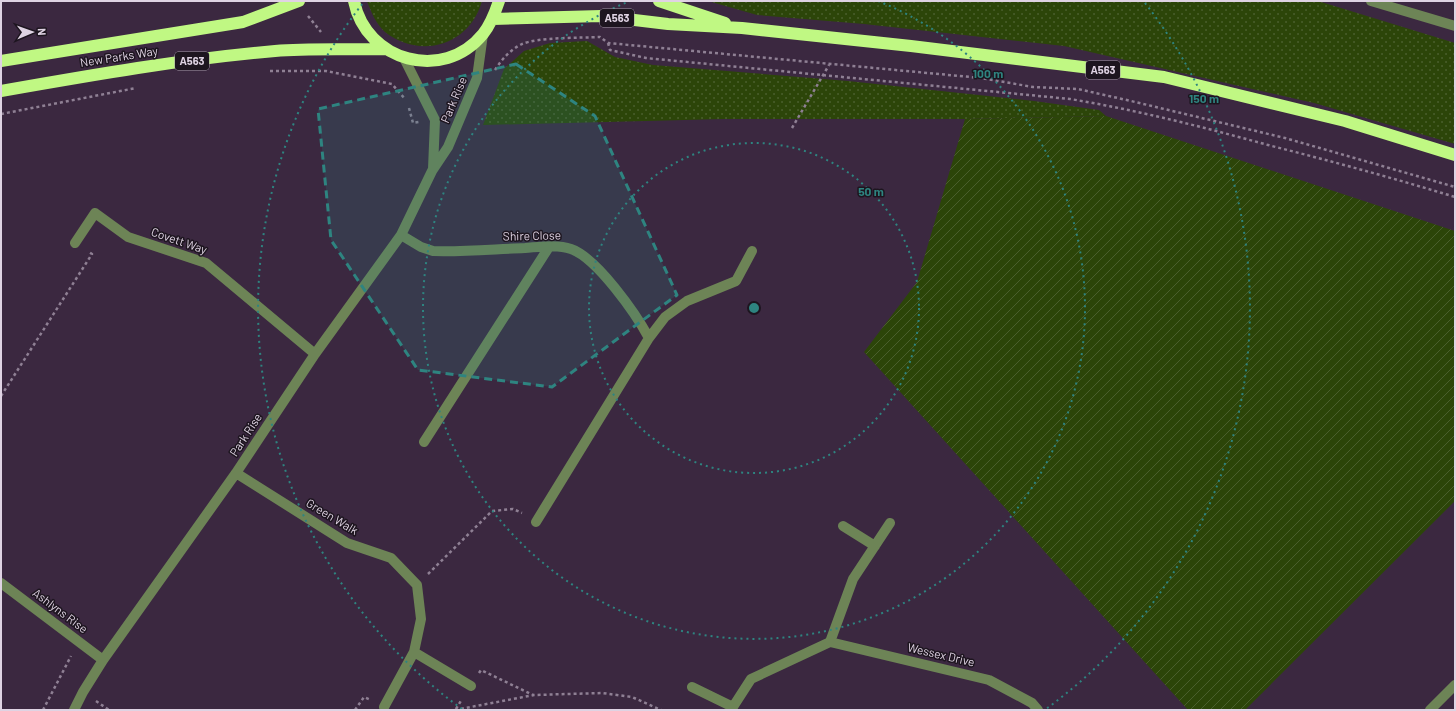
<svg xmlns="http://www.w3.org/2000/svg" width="1456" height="711" font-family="Barlow,sans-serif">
	<defs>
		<pattern id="grass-dots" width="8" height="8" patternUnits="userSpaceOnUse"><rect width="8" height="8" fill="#2c4509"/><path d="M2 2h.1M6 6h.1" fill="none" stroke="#4a5f2d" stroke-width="1.8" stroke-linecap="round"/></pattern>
		<pattern id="garden-furrows" width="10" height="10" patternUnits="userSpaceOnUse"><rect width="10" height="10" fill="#2c4509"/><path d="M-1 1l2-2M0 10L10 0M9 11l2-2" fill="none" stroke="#4a5f2d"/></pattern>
	</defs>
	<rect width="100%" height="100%" fill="#3b2840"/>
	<path fill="url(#grass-dots)" d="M 367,1 L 482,1 C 470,45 421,60 385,32 C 376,24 371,12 367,1 Z
		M 708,1 L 1318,1 L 1455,43 L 1455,144 L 1314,103 L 1064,46 L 864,24 L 757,15 Z
		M 587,41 L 615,57 L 653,65 L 848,81 L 1034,101 L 1099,110 L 1106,116 L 965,119 L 724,119 L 483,125 L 504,69 L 524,51 L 550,43 Z"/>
	<path fill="url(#garden-furrows)" d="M 1106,116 L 1455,231 L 1455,501 L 1245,710 L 1188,710 L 864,352 L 917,282 L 965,119 Z"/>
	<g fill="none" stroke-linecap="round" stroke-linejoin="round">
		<path stroke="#8f8094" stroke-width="2.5" stroke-dasharray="3 3" stroke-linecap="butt" d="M 308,16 L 321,32
			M 608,43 L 610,50 L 646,58 L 1070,99 C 1137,110 1203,127 1268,145 C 1331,161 1393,178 1455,197
			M 495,70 C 502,59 510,50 522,44 C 538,37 581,38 600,37 L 608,43 L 981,78 L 1033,87 L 1078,89 L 1131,101 L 1285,138 L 1455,187
			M 270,71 L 326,71 L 392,84 L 405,99
			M 409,108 L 413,123 L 419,122
			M 1,114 L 136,88
			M 792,128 L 829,65
			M 1,396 L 92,254 L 89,252
			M 428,574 L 492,511 L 513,509 L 522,513
			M 479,673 L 481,670 L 533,695
			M 96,701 L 109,710
			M 456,709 L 462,699
			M 43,710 L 71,656
			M 355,710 L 364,697 L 371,700
			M 455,710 L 534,695 L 602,693 L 632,697 L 661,710"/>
		<path stroke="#6d8456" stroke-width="10" d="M 1371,1 L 1455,26
			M 404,58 L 435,120 L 433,169
			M 401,235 L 421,247 L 433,251 C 464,252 495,249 525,248 C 539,247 557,244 571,249 C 597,258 636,314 649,338 L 536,522
			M 75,243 L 95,213 L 128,237 L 206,263 L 315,354
			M 649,338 L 665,317 L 687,301 L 736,281 L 752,251
			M 424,442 L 549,247
			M 236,473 L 347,543 L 391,558 L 417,585 L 421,619 L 414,652 L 384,707
			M 890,523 L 853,579 L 830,642 L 989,680 L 1032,703 L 1038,710
			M 843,526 L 875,546
			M 1,583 L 103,660
			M 414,652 L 471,686
			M 692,687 L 733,707
			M 74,710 L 83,692 L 103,660 L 236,473 L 315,354 L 401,235 L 432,171 L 448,147 L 477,78 L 483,34
			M 731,710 L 751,679 L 830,642
			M 1430,710 L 1455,685"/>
		<path stroke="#c0f883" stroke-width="12" d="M 354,1 C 366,61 443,83 483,34 C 491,24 495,13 499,1
			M 659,1 L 725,23
			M 493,19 L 601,16 L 668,24 L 742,28 L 911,46 L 1164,77 L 1345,121 L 1455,155
			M 1,61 L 243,22 L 299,1
			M 1,91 C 92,75 183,59 275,51 C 311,48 348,50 385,49"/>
	</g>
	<path fill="#2e8480" fill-opacity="0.2" stroke="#2e8480" stroke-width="3" stroke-dasharray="8 5" stroke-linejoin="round" d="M 516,64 L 595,116 L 677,295 L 552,387 L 418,370 L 331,240 L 318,109 Z"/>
	<g fill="none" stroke="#2e8480" stroke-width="2" stroke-dasharray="2 4">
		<circle cx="754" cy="308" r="165"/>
		<path d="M878 1A331 331 0 1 1 630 1"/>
		<path d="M462 709A496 496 0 0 1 363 3M1145 3A496 496 0 0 1 1046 709"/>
	</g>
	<g text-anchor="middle" stroke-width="3" stroke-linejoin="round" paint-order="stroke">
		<g fill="#1d151f" stroke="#a59aa8" stroke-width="1">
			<rect x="600" y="9" width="34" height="18" rx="3"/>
			<rect x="175" y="52" width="34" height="18" rx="3"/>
			<rect x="1086" y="61" width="34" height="18" rx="3"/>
		</g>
		<g font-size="11" font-weight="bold" fill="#dfd3e3">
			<text x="617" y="22">A563</text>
			<text x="192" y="65">A563</text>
			<text x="1103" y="74">A563</text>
		</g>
		<g font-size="12" fill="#dfd3e3" stroke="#1d151f">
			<text transform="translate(119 57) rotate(-9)" y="4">New Parks Way</text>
			<text transform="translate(454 100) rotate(-67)" y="4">Park Rise</text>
			<text transform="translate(532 236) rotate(-1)" y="4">Shire Close</text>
			<text transform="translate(179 241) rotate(19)" y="4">Covett Way</text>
			<text transform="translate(246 435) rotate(-57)" y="4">Park Rise</text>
			<text transform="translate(332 517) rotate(31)" y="4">Green Walk</text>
			<text transform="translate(60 611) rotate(37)" y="4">Ashlyns Rise</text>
			<text transform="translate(941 655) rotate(13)" y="4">Wessex Drive</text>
		</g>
	</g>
	<circle cx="754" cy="308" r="6" fill="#2e8480" stroke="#1d151f" stroke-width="2"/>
	<g font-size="12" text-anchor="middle" font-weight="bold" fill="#2e8480" stroke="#1d151f" stroke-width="3" stroke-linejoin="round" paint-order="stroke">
		<text x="988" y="78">100 m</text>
		<text x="1204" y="103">150 m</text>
		<text x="871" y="196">50 m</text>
	</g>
	<rect width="1456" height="711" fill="none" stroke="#dfd3e3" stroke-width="4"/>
	<g transform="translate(32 32) rotate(88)" stroke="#1d151f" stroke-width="3" paint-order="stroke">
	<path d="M0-3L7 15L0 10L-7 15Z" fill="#dfd3e3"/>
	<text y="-6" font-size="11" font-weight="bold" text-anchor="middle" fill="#dfd3e3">N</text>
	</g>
</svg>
